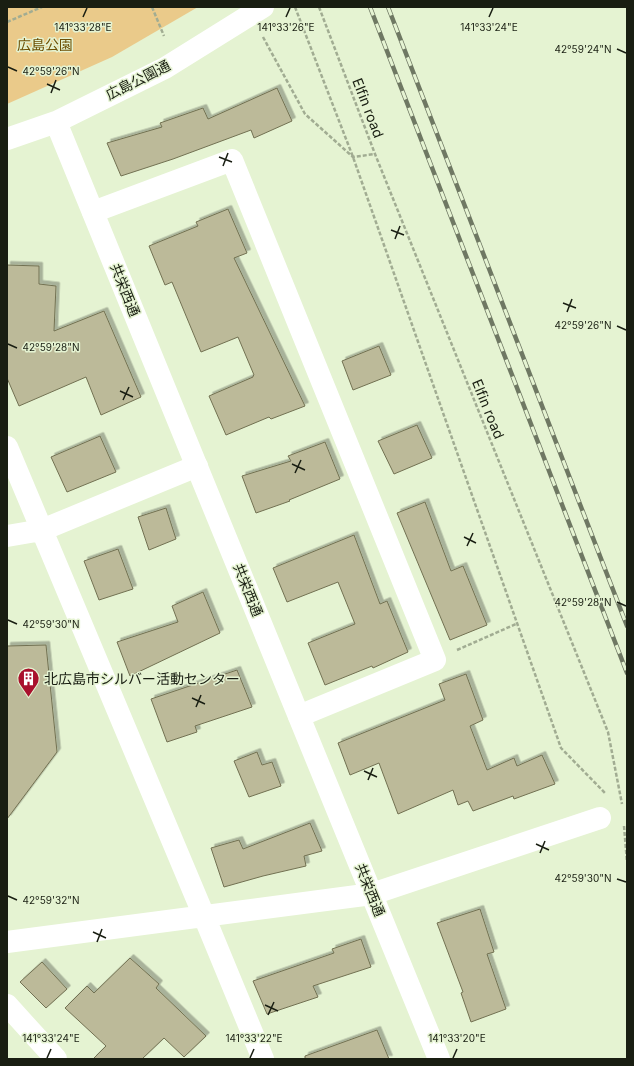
<svg xmlns="http://www.w3.org/2000/svg" width="634" height="1066" font-family="Inter,'Noto Sans JP',sans-serif">
	<defs>
		<filter id="shadow"><feDropShadow dx="3.5" dy="-3.5" stdDeviation="0" flood-color="#0004"/></filter>
	</defs>
	<rect width="100%" height="100%" fill="#e5f3d2"/>
	<path fill="#eaca8a" d="M 7,7 L 198,7 L 112,57 L 7,104 Z"/>
	<path fill="#bcba99" stroke="#727152" filter="url(#shadow)" d="M 277,88 L 292,121 L 254,138 L 251,130 L 173,159 L 121,176 L 107,143 L 162,127 L 160,123 L 203,108 L 208,119 Z
		M 228,209 L 247,253 L 234,258 L 305,406 L 271,419 L 269,417 L 226,435 L 209,396 L 253,377 L 253,376 L 254,375 L 238,337 L 201,352 L 172,282 L 165,285 L 149,246 L 198,226 L 196,222 Z
		M 7,265 L 39,266 L 39,284 L 56,286 L 54,331 L 104,311 L 141,397 L 101,415 L 86,377 L 19,406 L 7,378 Z
		M 379,346 L 391,375 L 353,390 L 342,361 Z
		M 417,425 L 432,458 L 394,474 L 378,441 Z
		M 100,436 L 116,472 L 67,492 L 51,457 Z
		M 325,442 L 340,479 L 289,500 L 290,501 L 256,513 L 242,476 L 291,461 L 288,456 Z
		M 425,502 L 451,571 L 463,566 L 487,625 L 450,640 L 397,513 Z
		M 166,508 L 176,539 L 149,550 L 138,517 Z
		M 354,535 L 380,604 L 387,601 L 408,652 L 373,668 L 372,666 L 325,685 L 308,643 L 355,624 L 338,582 L 287,602 L 273,568 Z
		M 118,549 L 133,589 L 99,600 L 84,561 Z
		M 203,592 L 220,633 L 130,676 L 117,642 L 178,622 L 172,606 Z
		M 46,645 L 57,752 L 7,819 L 7,646 Z
		M 237,670 L 252,707 L 195,726 L 197,732 L 167,742 L 151,699 Z
		M 466,674 L 483,720 L 470,726 L 487,770 L 514,758 L 517,766 L 542,755 L 555,784 L 514,799 L 513,796 L 473,811 L 468,801 L 458,805 L 453,790 L 398,814 L 379,763 L 350,775 L 338,743 L 445,700 L 439,684 Z
		M 257,752 L 262,765 L 272,762 L 281,786 L 249,797 L 234,761 Z
		M 310,823 L 322,851 L 304,856 L 306,866 L 263,876 L 224,887 L 211,848 L 239,840 L 243,849 Z
		M 480,909 L 494,952 L 487,954 L 506,1009 L 471,1022 L 461,993 L 463,992 L 437,923 Z
		M 361,939 L 371,967 L 313,986 L 318,997 L 267,1014 L 253,981 L 334,953 L 332,949 Z
		M 130,958 L 159,984 L 156,988 L 206,1036 L 184,1057 L 164,1038 L 142,1059 L 93,1059 L 106,1046 L 65,1008 L 87,986 L 94,993 Z
		M 42,962 L 67,989 L 46,1008 L 20,982 Z
		M 377,1030 L 389,1059 L 305,1059 L 305,1056 Z"/>
	<g fill="none" stroke-linecap="round" stroke-linejoin="round">
		<path stroke="#a1ac92" stroke-width="2.5" stroke-dasharray="4 2" stroke-linecap="butt" d="M 152,7 L 164,36
			M 295,7 L 353,157 L 561,748 L 605,793
			M 319,7 L 375,154 L 608,732 L 622,804
			M 7,22 L 42,7
			M 263,37 L 305,114 L 353,157 L 375,154
			M 457,650 L 516,624
			M 624,826 L 627,862"/>
		<path stroke="#fff" stroke-width="22" d="M 93,212 L 232,160 L 435,660 L 299,716
			M 7,447 L 204,916 L 263,1059
			M 7,536 L 42,530 L 197,466
			M 7,942 L 372,894 L 600,818
			M 7,1005 L 56,1059"/>
		<path stroke="#fff" stroke-width="22" d="M 56,122 L 439,1059
			M 7,139 L 56,122 L 165,68 L 263,7"/>
		<defs>
			<path id="rail" d="M 370,7 L 627,673
				M 388,7 L 627,626"/>
		</defs>
		<use href="#rail" stroke="#6f7863" stroke-width="4.5"/>
		<use href="#rail" stroke="#e5f3d2" stroke-width="3" stroke-dasharray="9" stroke-linecap="butt"/>
	</g>
	<path fill="none" stroke="#191e12" stroke-width="1.5" d="M 83,17 L 87,8M 286,17 L 290,8M 489,17 L 493,8M 617,49 L 626,53M 8,67 L 17,71M 47,84 L 60,90M 51,93 L 56,80M 219,157 L 232,162M 223,166 L 228,153M 391,230 L 404,235M 395,239 L 400,226M 563,303 L 576,308M 567,312 L 572,299M 617,326 L 626,330M 8,344 L 17,348M 120,391 L 133,397M 123,400 L 129,387M 292,464 L 305,470M 295,473 L 301,460M 464,537 L 476,543M 467,546 L 473,533M 617,602 L 626,606M 8,620 L 17,624M 192,698 L 205,704M 196,707 L 201,695M 364,771 L 377,777M 368,780 L 373,768M 536,844 L 549,850M 540,853 L 545,841M 617,879 L 626,882M 8,896 L 17,900M 93,932 L 106,938M 97,942 L 102,929M 265,1005 L 278,1011M 268,1015 L 274,1002M 47,1058 L 51,1049M 250,1058 L 254,1049M 453,1058 L 457,1049"/>
	<defs>
		<symbol id="building-pin" viewBox="-11 -11 22 30"><path d="M0 17L-7.5 6A9.5 9.5 0 1 1 7.5 6Z" fill="#a9112d" stroke="#e5f3d2"/><path d="M-4-6H4V6H1V3H-1V6H-4ZM-2.5-4.3h1.7v1.8h-1.7ZM.8-4.3h1.7v1.8H.8ZM-2.5-1h1.7V.8h-1.7ZM.8-1h1.7V.8H.8Z" fill="#fff"/></symbol>
	</defs>
	<g fill-rule="evenodd">
		<use href="#building-pin" x="16" y="666" width="25" height="34"/>
	</g>
	<g text-anchor="middle" stroke-width="3" stroke-linejoin="round" paint-order="stroke">
		<g font-size="14" fill="#6d5004" stroke="#e5f3d2">
			<text x="45" y="50">広島公園</text>
		</g>
		<g font-size="14" fill="#191e12" stroke="#e5f3d2">
			<text transform="translate(138 80) rotate(-27)" y="5">広島公園通</text>
			<text transform="translate(368 108) rotate(69)" y="5">Elfin road</text>
			<text transform="translate(125 290) rotate(68)" y="5">共栄西通</text>
			<text transform="translate(488 409) rotate(68)" y="5">Elfin road</text>
			<text transform="translate(248 590) rotate(68)" y="5">共栄西通</text>
			<text transform="translate(370 890) rotate(68)" y="5">共栄西通</text>
		</g>
		<g font-size="14" fill="#191e12" stroke="#e5f3d2" text-anchor="start">
			<text x="44" y="684">北広島市シルバー活動センター</text>
		</g>
	</g>
	<g font-size="10" text-anchor="middle" fill="#191e12" stroke="#e5f3d2" stroke-width="3" stroke-linejoin="round" paint-order="stroke">
		<text x="83" y="31">141°33'28"E</text>
		<text x="286" y="31">141°33'26"E</text>
		<text x="489" y="31">141°33'24"E</text>
		<text x="583" y="53">42°59'24"N</text>
		<text x="51" y="75">42°59'26"N</text>
		<text x="583" y="329">42°59'26"N</text>
		<text x="51" y="351">42°59'28"N</text>
		<text x="583" y="606">42°59'28"N</text>
		<text x="51" y="628">42°59'30"N</text>
		<text x="583" y="882">42°59'30"N</text>
		<text x="51" y="904">42°59'32"N</text>
		<text x="51" y="1042">141°33'24"E</text>
		<text x="254" y="1042">141°33'22"E</text>
		<text x="457" y="1042">141°33'20"E</text>
	</g>
	<rect width="634" height="1066" fill="none" stroke="#191e12" stroke-width="16"/>
</svg>
